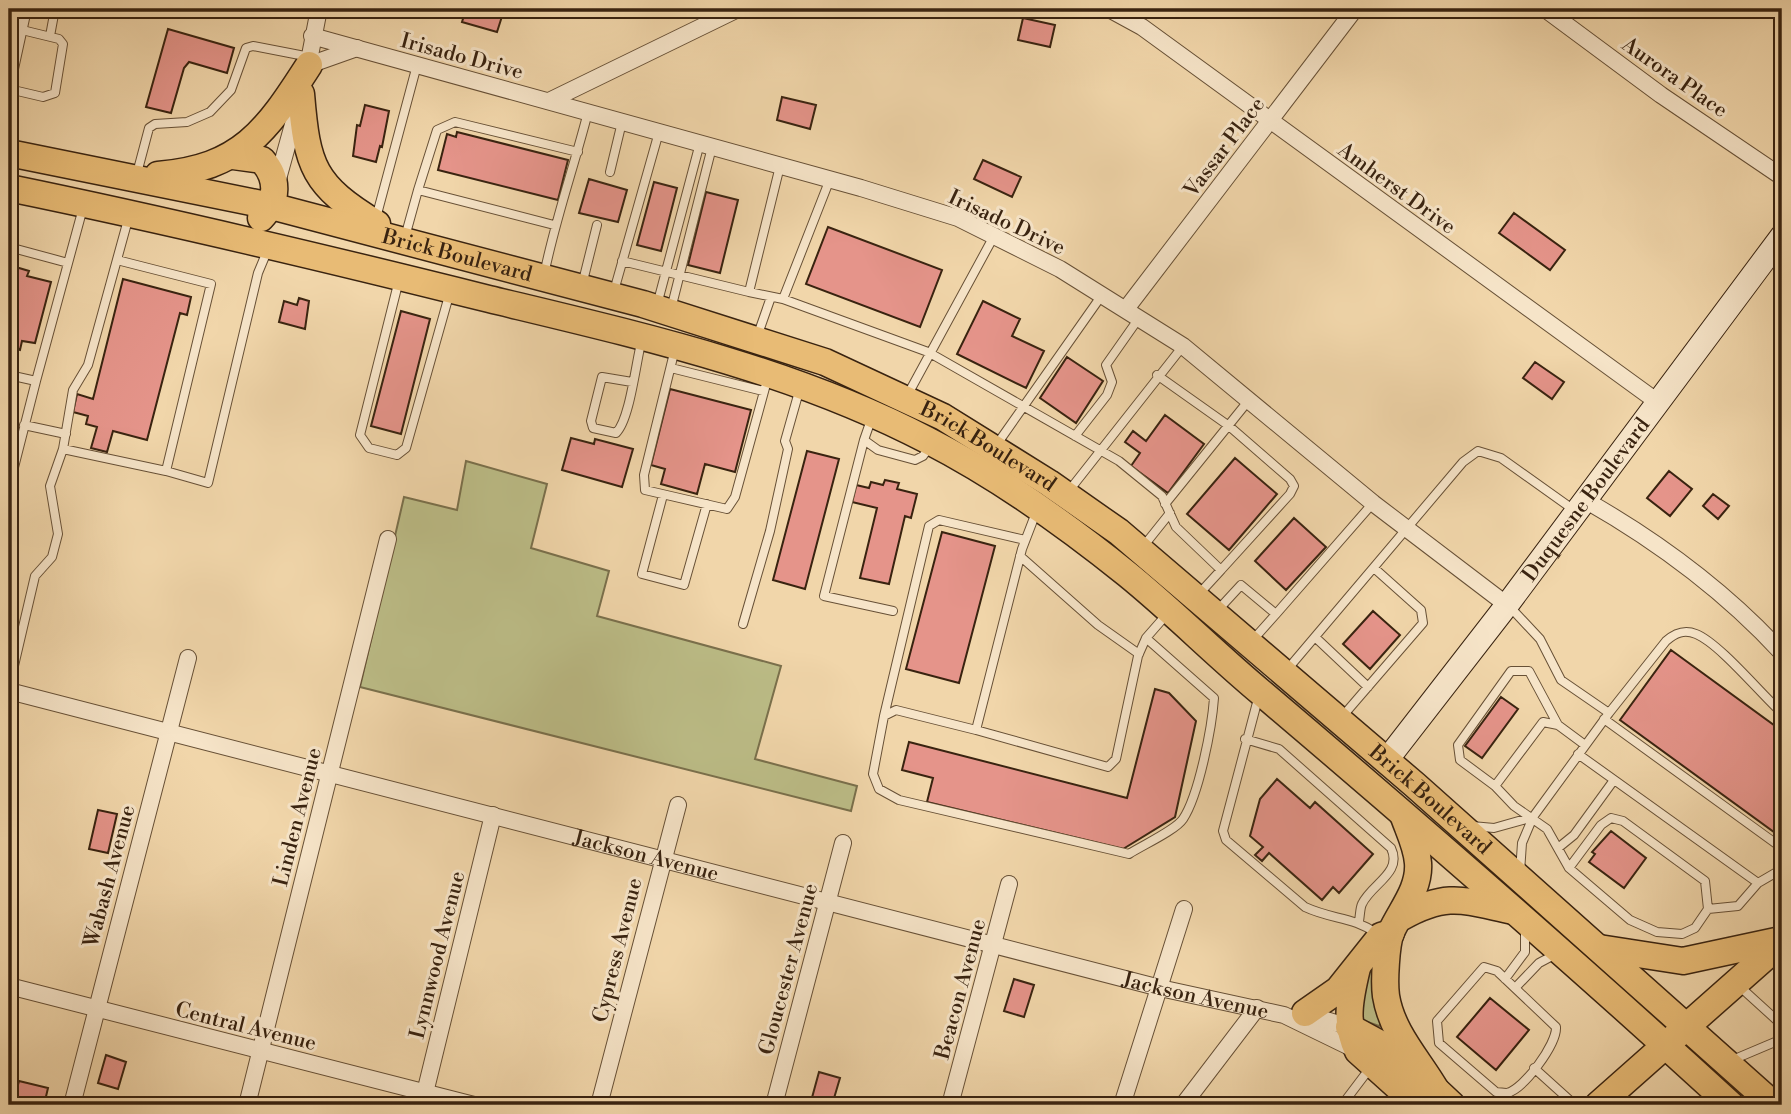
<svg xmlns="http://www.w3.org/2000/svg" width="1791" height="1114" font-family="'Libre Bodoni',serif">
	<rect width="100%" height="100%" fill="#f1d6aa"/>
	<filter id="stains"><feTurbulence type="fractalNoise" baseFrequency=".00286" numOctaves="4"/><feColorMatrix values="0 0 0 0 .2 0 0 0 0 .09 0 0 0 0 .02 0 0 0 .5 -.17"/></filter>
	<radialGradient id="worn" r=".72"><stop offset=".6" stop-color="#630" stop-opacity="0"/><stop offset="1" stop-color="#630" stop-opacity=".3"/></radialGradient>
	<path fill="#bcbd87" stroke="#7a704c" stroke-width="2" d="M 466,461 L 547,484 L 531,548 L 609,571 L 597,616 L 781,666 L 755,759 L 857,786 L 851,811 L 360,687 L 404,497 L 457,510 Z
		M 1372,968 L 1376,969 L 1382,1023 L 1379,1026 L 1359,1019 L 1367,975 Z"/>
	<path fill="#e5948a" stroke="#392310" stroke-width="2" d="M 466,9 L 504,10 L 497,32 L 462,22 Z
		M 1023,18 L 1055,25 L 1050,47 L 1018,40 Z
		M 168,29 L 234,48 L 227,73 L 189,62 L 184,68 L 171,113 L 146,107 Z
		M 782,97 L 816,105 L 810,129 L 777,120 Z
		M 365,105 L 389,111 L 382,147 L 380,146 L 376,162 L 353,156 L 357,125 L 360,126 Z
		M 457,132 L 568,160 L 558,200 L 438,170 L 447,134 L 456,137 Z
		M 983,160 L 1021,177 L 1012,197 L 974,179 Z
		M 589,179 L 627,190 L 618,222 L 579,213 Z
		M 654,182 L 677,188 L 661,251 L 637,245 Z
		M 706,192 L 738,200 L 720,273 L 688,265 Z
		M 1514,213 L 1565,250 L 1550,270 L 1499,233 Z
		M 828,227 L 942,270 L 920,327 L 806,284 Z
		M 9,265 L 29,271 L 27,276 L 51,282 L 35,343 L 22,341 L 20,350 L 14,348 L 13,354 L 9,353 Z
		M 123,279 L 191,297 L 187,315 L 180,313 L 147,440 L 113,431 L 107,452 L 91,448 L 97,427 L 86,424 L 88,416 L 73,412 L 77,394 L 93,399 Z
		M 299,298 L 309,301 L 305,329 L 279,322 L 284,301 L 297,305 Z
		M 983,301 L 1020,319 L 1012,336 L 1044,351 L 1026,388 L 957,354 Z
		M 401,311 L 430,319 L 401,434 L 371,426 Z
		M 1067,357 L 1103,381 L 1076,423 L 1040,398 Z
		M 1535,362 L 1564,382 L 1552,399 L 1523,378 Z
		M 670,389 L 751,410 L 735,472 L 705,464 L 697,494 L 661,484 L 665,469 L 651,465 Z
		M 1165,415 L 1204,444 L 1168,493 L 1131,466 L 1140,453 L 1125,442 L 1133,431 L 1146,441 Z
		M 571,438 L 594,444 L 595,439 L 633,449 L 622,487 L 562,470 Z
		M 807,451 L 839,459 L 805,589 L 773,580 Z
		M 1235,458 L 1277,494 L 1229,550 L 1187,514 Z
		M 1669,471 L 1692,489 L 1670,516 L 1647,498 Z
		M 885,480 L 899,483 L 897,489 L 917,494 L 911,518 L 905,516 L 889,584 L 860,578 L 877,508 L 852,502 L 856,485 L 869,488 L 871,482 L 883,485 Z
		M 1713,494 L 1729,506 L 1718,519 L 1703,506 Z
		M 1294,518 L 1326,547 L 1286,590 L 1255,561 Z
		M 942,532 L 995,546 L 959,683 L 906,669 Z
		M 1373,611 L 1400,635 L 1370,669 L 1343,644 Z
		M 1671,650 L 1782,731 L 1782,838 L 1620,720 Z
		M 1155,689 L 1169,693 L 1196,721 L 1175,817 L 1123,849 L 927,802 L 933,778 L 902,770 L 909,742 L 1127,798 Z
		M 1501,697 L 1518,709 L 1482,758 L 1465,746 Z
		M 1277,779 L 1310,808 L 1315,802 L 1373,854 L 1339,893 L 1333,887 L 1322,900 L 1269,853 L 1262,861 L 1255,855 L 1263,847 L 1250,836 L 1260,799 Z
		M 98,810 L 117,814 L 108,853 L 89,849 Z
		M 1611,831 L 1646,858 L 1624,888 L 1589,862 L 1595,854 L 1592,852 Z
		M 1014,979 L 1034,985 L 1024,1017 L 1004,1011 Z
		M 1490,998 L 1529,1030 L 1496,1070 L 1457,1037 Z
		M 106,1055 L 126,1062 L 118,1089 L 98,1083 Z
		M 819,1072 L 840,1078 L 832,1105 L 810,1105 Z
		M 19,1081 L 48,1088 L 44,1105 L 14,1100 Z"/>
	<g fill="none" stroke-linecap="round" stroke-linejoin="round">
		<defs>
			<path id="lane" d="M 50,36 L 55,9
				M 9,89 L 43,97 L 55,93 L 63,44 L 59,39 L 18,29
				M 610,172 L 622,122
				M 136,177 L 149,128 L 155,124 L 187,122 L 210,112 L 231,90 L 246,48 L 253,46 L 310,57
				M 418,190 L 437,130 L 455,122 L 578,152
				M 376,218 L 417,65
				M 405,237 L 418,190 L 554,225
				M 9,247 L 68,263
				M 117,260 L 211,284 L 166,471 L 208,483 L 258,273 L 268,249
				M 622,261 L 749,292 L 780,166
				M 544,275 C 555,220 574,167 588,112
				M 399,280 L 360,435 L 369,448 L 397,455 L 406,448 L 450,292
				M 582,285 L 597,225
				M 614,291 L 659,132
				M 749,292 L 783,299 L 928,352 L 1119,461 L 1162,496 L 1176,527 L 1221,570 L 1198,595
				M 783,299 L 830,179
				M 657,305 L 700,143
				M 671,309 L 712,147
				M 757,337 L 771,297
				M 675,349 L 644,475 L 645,490 L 727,509 L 735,497 L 768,377
				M 671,368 L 763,391
				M 9,375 L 36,381 L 83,208
				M 1157,375 L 1229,426 L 1290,479 L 1294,486 L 1290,494 L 1221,570
				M 632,382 L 602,377 L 591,421 L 593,428 L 616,433 C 630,420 636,361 642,339
				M 907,396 L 994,236
				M 872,417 L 864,440 L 878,450 L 915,460 L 923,456 L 931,445
				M 24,425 L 66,434
				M 1075,436 L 1107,395 L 1112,382 L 1106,365 L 1139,318
				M 864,440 L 824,596 L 893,611
				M 995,447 L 1102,295
				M 63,449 L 166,471
				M 9,487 L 36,381
				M 1068,492 L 1183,346
				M 663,495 L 642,574 L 684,585 L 707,504
				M 1165,504 L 1249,400
				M 1037,510 L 1022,549 L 976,730 L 1108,767 L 1116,759 L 1138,656 L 1146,638 L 1167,614
				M 1142,548 L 1170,513
				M 1020,556 L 1098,625 L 1139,654
				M 1510,607 L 1540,639 L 1561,680 L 1609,713 L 1533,817 L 1522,843 L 1520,872
				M 1217,611 L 1241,585 L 1276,614 L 1251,642
				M 1276,614 L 1373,503
				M 743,624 L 770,531 L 788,449 L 785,441 L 800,388
				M 1315,637 L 1368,687
				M 1286,671 L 1463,462 L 1478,451 L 1501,458 L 1574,510
				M 9,687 L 35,576 L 52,557 L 58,534 L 50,486 L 63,449 L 73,390 L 88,365 L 129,216
				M 1259,695 L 1223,831 L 1226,840 L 1305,907 C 1333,920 1352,916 1378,934
				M 1609,713 L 1666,641 C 1675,633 1684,629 1696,634 C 1719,643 1761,694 1782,713
				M 884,716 L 929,526 L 939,520 L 1025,540
				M 1341,718 L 1423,623 L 1421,610 L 1374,568
				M 1604,719 L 1782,848
				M 1558,725 L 1529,671 L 1511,671 L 1458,745 L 1460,760 L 1495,786 L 1514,806 L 1547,829 L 1569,868 L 1630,920 L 1657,932 L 1682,934 L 1695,928 L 1708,909 L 1705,881 L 1623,821 L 1611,818 L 1601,825 L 1569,868
				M 976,730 L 896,710 L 884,716 L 873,774 L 879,789 L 899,800 L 1129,854 C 1141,846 1176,830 1183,819 C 1199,795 1212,727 1214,698 L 1146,638
				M 1245,739 L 1279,749 L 1391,848 C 1403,873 1371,884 1362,904 C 1360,908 1360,916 1359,921
				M 1578,754 L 1758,883
				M 1495,786 L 1543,722 L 1558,725 L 1585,745
				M 1472,826 L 1494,828 L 1533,817
				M 1558,848 L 1574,835 L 1614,780
				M 1708,909 L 1738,906 L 1758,883 L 1782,869
				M 1484,967 L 1497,971 L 1556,1027 C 1557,1044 1524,1089 1507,1093 C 1506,1093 1497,1092 1496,1092 L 1439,1043 L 1437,1021 Z
				M 1505,979 L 1525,952 L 1525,930
				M 1738,985 L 1782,1025
				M 1516,987 L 1539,963 L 1556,954
				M 1730,1061 L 1782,1039
				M 1534,1068 L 1575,1105
				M 1342,1105 L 1370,1068"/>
			<g id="street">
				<path d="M 1109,9 L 1142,27 L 1659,403"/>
				<path d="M 1545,9 L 1661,95 L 1782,177"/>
				<path d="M 312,36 L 861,188 L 958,218 L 1060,269 L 1183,346 L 1373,503 L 1507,605"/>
				<path d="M 309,65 L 357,48"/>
				<path d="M 307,71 L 319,9"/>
				<path d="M 9,73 L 23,9"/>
				<path d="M 549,101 L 738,9"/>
				<path d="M 276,186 L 297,110"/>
				<path d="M 1126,309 L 1355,9"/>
				<path d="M 1585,500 C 1659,542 1724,590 1782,653"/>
				<path id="s1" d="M 9,691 L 1160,988 L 1284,1015 L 1358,1051"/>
				<path d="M 9,986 L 474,1105"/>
				<path d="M 1303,1013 L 1349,1027"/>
				<path d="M 72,1105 L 188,658"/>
				<path d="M 247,1105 L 388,539"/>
				<path d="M 422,1105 L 493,815"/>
				<path d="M 599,1105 L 678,805"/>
				<path d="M 774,1105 L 843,843"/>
				<path d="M 950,1105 L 1009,884"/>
				<path d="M 1122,1105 L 1184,909"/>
				<path d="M 1183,1105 L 1257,1008"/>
			</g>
			<g id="secondary">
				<path id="s2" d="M 1386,761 L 1507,605 L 1782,236"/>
			</g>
			<g id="primary">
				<path d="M 301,94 C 307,167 313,185 377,224"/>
				<path id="s3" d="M 9,153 L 271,206 L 643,304 L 825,362 L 943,417 L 1049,483 L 1119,532 L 1415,785 L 1774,1105"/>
				<path d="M 233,156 L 262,160 C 279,179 278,200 261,218"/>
				<path d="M 158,175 C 241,168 266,132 309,65"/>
				<path d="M 9,188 C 170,221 329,259 489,299 C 638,335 791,369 927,440 C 999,477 1065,524 1127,574 C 1174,612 1217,656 1263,694 C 1421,828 1578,965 1731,1105"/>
				<path d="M 1404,817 C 1409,831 1417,847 1418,863 C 1420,889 1401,910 1391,932 C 1386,944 1384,982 1386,996 C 1392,1033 1418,1059 1436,1090"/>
				<path d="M 1402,917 C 1448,891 1465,901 1514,911"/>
				<path d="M 1599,948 L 1683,961 L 1781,940"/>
				<path d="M 1357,968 C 1350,997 1344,1024 1358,1051 L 1418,1105"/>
				<path d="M 1305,1013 L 1338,990 L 1381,936 L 1391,933"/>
				<path d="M 1349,1027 L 1382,1045 L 1420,1081 L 1436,1090 L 1452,1105"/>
				<path d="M 1598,1105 L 1782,942"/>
			</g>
		</defs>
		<use href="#lane" stroke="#675036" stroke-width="10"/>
		<use href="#street" stroke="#675036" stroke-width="18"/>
		<use href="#secondary" stroke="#392310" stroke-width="25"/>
		<use href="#primary" stroke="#392310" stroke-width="29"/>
		<use href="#lane" stroke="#f6e4c8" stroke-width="8"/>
		<use href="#street" stroke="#f6e4c8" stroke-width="16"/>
		<use href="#secondary" stroke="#f6e4c8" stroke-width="23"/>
		<use href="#primary" stroke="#e8bb75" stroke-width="26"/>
	</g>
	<g text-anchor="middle" stroke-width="6" stroke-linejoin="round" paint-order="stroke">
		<g font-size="21" fill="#392310" stroke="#f6e4c8">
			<text transform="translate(462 56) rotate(15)" y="7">Irisado Drive</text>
			<text transform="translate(1675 77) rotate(35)" y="7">Aurora Place</text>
			<text transform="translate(1224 147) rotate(-53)" y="7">Vassar Place</text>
			<text transform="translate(1397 188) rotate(36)" y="7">Amherst Drive</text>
			<text transform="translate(1007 222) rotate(25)" y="7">Irisado Drive</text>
			<text dy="7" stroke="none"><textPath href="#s3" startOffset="460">Brick Boulevard</textPath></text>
			<text dy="7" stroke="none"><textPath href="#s3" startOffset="1027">Brick Boulevard</textPath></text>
			<text dy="7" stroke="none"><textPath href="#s2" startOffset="329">Duquesne Boulevard</textPath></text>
			<text dy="7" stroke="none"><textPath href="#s3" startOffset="1594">Brick Boulevard</textPath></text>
			<text transform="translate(297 817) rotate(-76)" y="7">Linden Avenue</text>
			<text dy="7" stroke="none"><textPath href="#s1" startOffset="658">Jackson Avenue</textPath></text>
			<text transform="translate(109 876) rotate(-75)" y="7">Wabash Avenue</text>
			<text transform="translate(617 950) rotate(-76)" y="7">Cypress Avenue</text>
			<text transform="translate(437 955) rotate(-76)" y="7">Lynnwood Avenue</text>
			<text transform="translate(788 969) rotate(-75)" y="7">Gloucester Avenue</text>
			<text transform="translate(960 989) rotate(-75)" y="7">Beacon Avenue</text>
			<text dy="7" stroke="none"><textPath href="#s1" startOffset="1225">Jackson Avenue</textPath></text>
			<text transform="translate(246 1026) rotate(14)" y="7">Central Avenue</text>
		</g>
	</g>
	<rect width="1791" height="1114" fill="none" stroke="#f1d6aa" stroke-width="35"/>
	<rect x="10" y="10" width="1770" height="1093" fill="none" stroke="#392310" stroke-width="3.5"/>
	<rect x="18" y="18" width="1756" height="1079" fill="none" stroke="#392310" stroke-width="2"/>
	<rect width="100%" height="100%" filter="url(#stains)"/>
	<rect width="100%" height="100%" fill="url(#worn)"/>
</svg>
